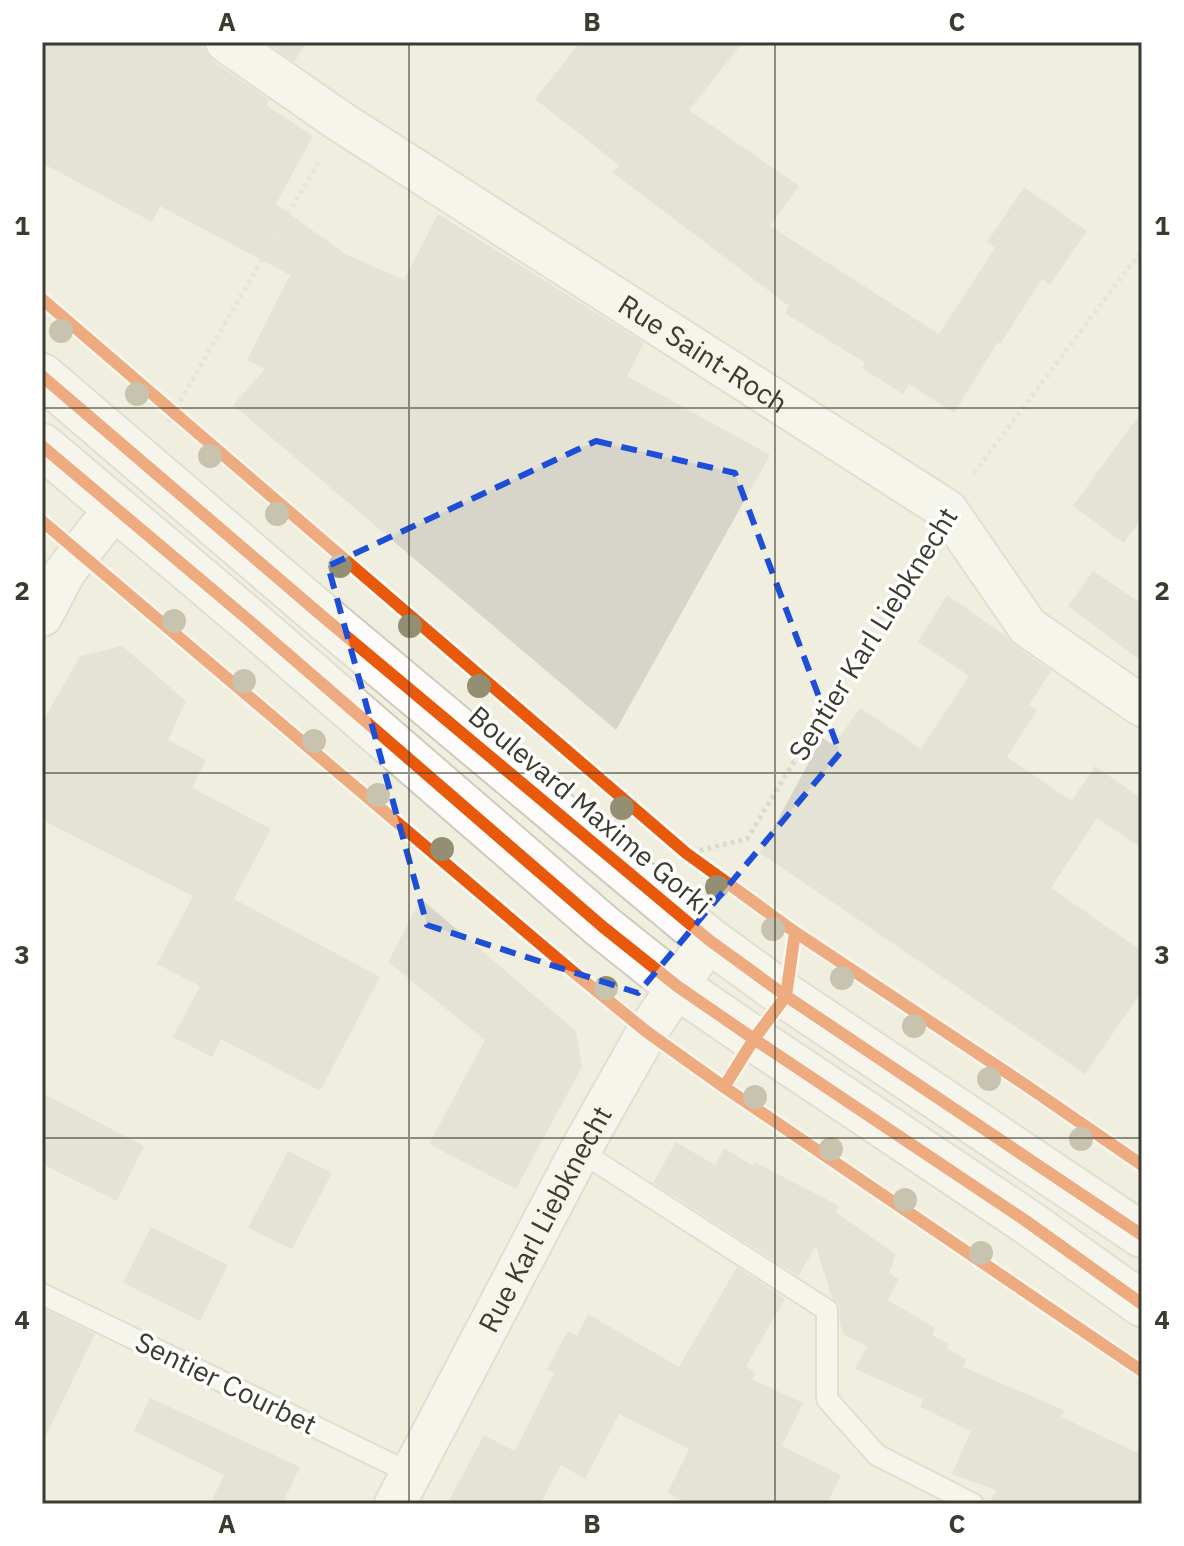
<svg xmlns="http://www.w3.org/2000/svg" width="1184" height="1546" font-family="'IBM Plex Sans',sans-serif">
	<rect width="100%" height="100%" fill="#f0eedf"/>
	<path fill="#d7d5c9" d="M 42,42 L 203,42 L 206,52 L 213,61 L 269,100 L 266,105 L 313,136 L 276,204 L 345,254 L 404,280 L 438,214 L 644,343 L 627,376 L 770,455 L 616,730 L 233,405 L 265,369 L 247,360 L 290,275 L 160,206 L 152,222 L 42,163 Z
		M 266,42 L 307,42 L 294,62 Z
		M 580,42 L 743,42 L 689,110 L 799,186 L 770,226 L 939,334 L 995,248 L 987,242 L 1024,187 L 1087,231 L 1050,285 L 1042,279 L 1000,344 L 998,342 L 954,413 L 909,384 L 903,394 L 862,368 L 865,363 L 785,313 L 789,306 L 613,173 L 619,165 L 535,99 Z
		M 1142,411 L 1142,517 L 1124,543 L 1073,506 Z
		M 1093,571 L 1142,604 L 1142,662 L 1068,606 Z
		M 947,595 L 1007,637 L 1015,646 L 1051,671 L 1029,705 L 1037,710 L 1007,757 L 1080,807 L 1072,801 L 1095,766 L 1142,799 L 1142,848 L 1097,818 L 1051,888 L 1142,951 L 1142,991 L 1085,1074 L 760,853 L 822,738 L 834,745 L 860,708 L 921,749 L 969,676 L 918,642 Z
		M 122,646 L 186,701 L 168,740 L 206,760 L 192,788 L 271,829 L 234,899 L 380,977 L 320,1091 L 221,1039 L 212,1057 L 173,1037 L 200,986 L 157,964 L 193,896 L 42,820 L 42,723 L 80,656 Z
		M 421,899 L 576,1031 L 582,1067 L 516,1189 L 429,1144 L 485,1040 L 388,962 Z
		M 42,1093 L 144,1146 L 117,1201 L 42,1164 Z
		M 676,1142 L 715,1165 L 724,1148 L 753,1166 L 755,1162 L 839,1206 L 836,1212 L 896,1255 L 889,1273 L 899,1279 L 888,1300 L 935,1328 L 932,1335 L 949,1344 L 947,1349 L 967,1359 L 963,1367 L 1064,1410 L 1061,1417 L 1142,1455 L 1142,1504 L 989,1504 L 996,1490 L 952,1474 L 971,1431 L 920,1407 L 923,1399 L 855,1369 L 867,1346 L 844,1335 L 840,1324 L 839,1304 L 832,1298 L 816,1246 L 798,1276 L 653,1183 Z
		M 288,1151 L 332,1173 L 292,1249 L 248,1228 Z
		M 151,1227 L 228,1265 L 200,1321 L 123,1283 Z
		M 737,1267 L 785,1299 L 746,1366 L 756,1373 L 752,1379 L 803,1403 L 782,1446 L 841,1475 L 827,1504 L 689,1504 L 667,1493 L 689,1449 L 619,1414 L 585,1479 L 561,1465 L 540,1504 L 447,1504 L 484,1435 L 515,1451 L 554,1373 L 547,1369 L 568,1331 L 577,1336 L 588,1314 L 679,1367 Z
		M 42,1308 L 95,1334 L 42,1444 Z
		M 150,1398 L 300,1467 L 282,1504 L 210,1504 L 224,1475 L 134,1431 Z"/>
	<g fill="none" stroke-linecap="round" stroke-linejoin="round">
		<defs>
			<path id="lane" d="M 580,1151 L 827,1310 L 827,1399 L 877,1455 L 973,1504
				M 42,1294 L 410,1473"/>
			<g id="street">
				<path id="s1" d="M 226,42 L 341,122 L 947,510 L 1028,627 L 1142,706"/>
				<path d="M 42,616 L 65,572 L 115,508"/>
				<path id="s2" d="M 395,1504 L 580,1151 L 647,1032 L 709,940"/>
			</g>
			<path id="primary" d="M 42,376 L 321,615 L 709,940 L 786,996 L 1142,1235
				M 42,446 L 252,623 L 603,927 L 677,986 L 754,1039 L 1026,1221 L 1142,1304"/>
		</defs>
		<use href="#lane" stroke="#cdcbbf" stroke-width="24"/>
		<use href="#street" stroke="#cdcbbf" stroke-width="44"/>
		<use href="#primary" stroke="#cdcbbf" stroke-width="48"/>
		<path stroke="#dcdad6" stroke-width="5" stroke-dasharray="4 4" stroke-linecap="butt" d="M 168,422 L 319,161
			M 974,473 L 1142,250
			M 684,854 L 747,839 L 920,554"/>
		<use href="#lane" stroke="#fdfcfa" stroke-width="20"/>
		<use href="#street" stroke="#fdfcfa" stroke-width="40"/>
		<use href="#primary" stroke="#fdfcfa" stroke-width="44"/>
		<defs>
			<path id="cycleway" d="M 42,299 L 686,853 L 795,932 L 1024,1084 L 1142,1165
				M 42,376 L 321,615 L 709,940 L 786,996 L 1142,1235
				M 42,446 L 252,623 L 603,927 L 677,986 L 754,1039 L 1026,1221 L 1142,1304
				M 42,521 L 571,970 L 647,1032 L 724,1087 L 1142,1371
				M 724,1087 L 754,1039 L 786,996 L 795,932"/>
		</defs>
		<use href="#cycleway" stroke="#fff" stroke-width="17"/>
		<use href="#cycleway" stroke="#e8590c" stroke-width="12"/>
	</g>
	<g fill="#948f73">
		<circle cx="61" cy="331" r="12"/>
		<circle cx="137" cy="394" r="12"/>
		<circle cx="210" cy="456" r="12"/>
		<circle cx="277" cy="514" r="12"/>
		<circle cx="340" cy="566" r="12"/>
		<circle cx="174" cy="621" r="12"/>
		<circle cx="410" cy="626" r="12"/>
		<circle cx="244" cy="681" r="12"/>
		<circle cx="479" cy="686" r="12"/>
		<circle cx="314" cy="741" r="12"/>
		<circle cx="378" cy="795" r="12"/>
		<circle cx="622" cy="808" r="12"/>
		<circle cx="442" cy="849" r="12"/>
		<circle cx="717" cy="887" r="12"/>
		<circle cx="773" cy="929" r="12"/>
		<circle cx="842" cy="978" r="12"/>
		<circle cx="606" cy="988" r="12"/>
		<circle cx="914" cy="1026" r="12"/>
		<circle cx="989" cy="1079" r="12"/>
		<circle cx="755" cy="1097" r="12"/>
		<circle cx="1081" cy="1139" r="12"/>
		<circle cx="831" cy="1149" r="12"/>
		<circle cx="905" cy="1200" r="12"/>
		<circle cx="981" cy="1253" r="12"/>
	</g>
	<path d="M0 0H1184V1546H0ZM 596,441 L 735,473 L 840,753 L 638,993 L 427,925 L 328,566 Z" fill="#f0eedf" fill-opacity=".55" fill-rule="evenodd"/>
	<path fill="none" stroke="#1d4ed8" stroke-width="6" stroke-dasharray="16 10" stroke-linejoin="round" d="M 596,441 L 735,473 L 840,753 L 638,993 L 427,925 L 328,566 Z"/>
	<path fill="none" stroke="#3c3b2f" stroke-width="2" stroke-opacity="0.55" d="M 409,42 L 409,1504M 775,42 L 775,1504M 42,408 L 1142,408M 42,773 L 1142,773M 42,1138 L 1142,1138"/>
	<g text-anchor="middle" stroke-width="7" stroke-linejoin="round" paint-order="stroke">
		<g font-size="28" fill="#3c3b2f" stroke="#fff">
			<text dy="10" stroke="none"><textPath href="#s1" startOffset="570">Rue Saint-Roch</textPath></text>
			<text transform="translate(873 634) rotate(-58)" y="10">Sentier Karl Liebknecht</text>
			<text transform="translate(590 810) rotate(40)" y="10">Boulevard Maxime Gorki</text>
			<text dy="10" stroke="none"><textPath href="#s2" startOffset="322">Rue Karl Liebknecht</textPath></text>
			<text transform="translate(226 1383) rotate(26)" y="10">Sentier Courbet</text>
		</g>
	</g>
	<rect width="1184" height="1546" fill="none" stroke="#ffffff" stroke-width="88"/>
	<rect x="44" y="44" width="1096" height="1458" fill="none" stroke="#3c3b2f" stroke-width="3"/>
	<g font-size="26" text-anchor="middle" font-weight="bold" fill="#3c3b2f">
		<text x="227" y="31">A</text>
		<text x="592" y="31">B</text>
		<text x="957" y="31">C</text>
		<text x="22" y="235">1</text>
		<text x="1162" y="235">1</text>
		<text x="22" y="600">2</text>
		<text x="1162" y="600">2</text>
		<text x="22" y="964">3</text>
		<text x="1162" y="964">3</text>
		<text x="22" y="1329">4</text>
		<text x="1162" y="1329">4</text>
		<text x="227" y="1533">A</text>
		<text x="592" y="1533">B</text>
		<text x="957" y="1533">C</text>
	</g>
</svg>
